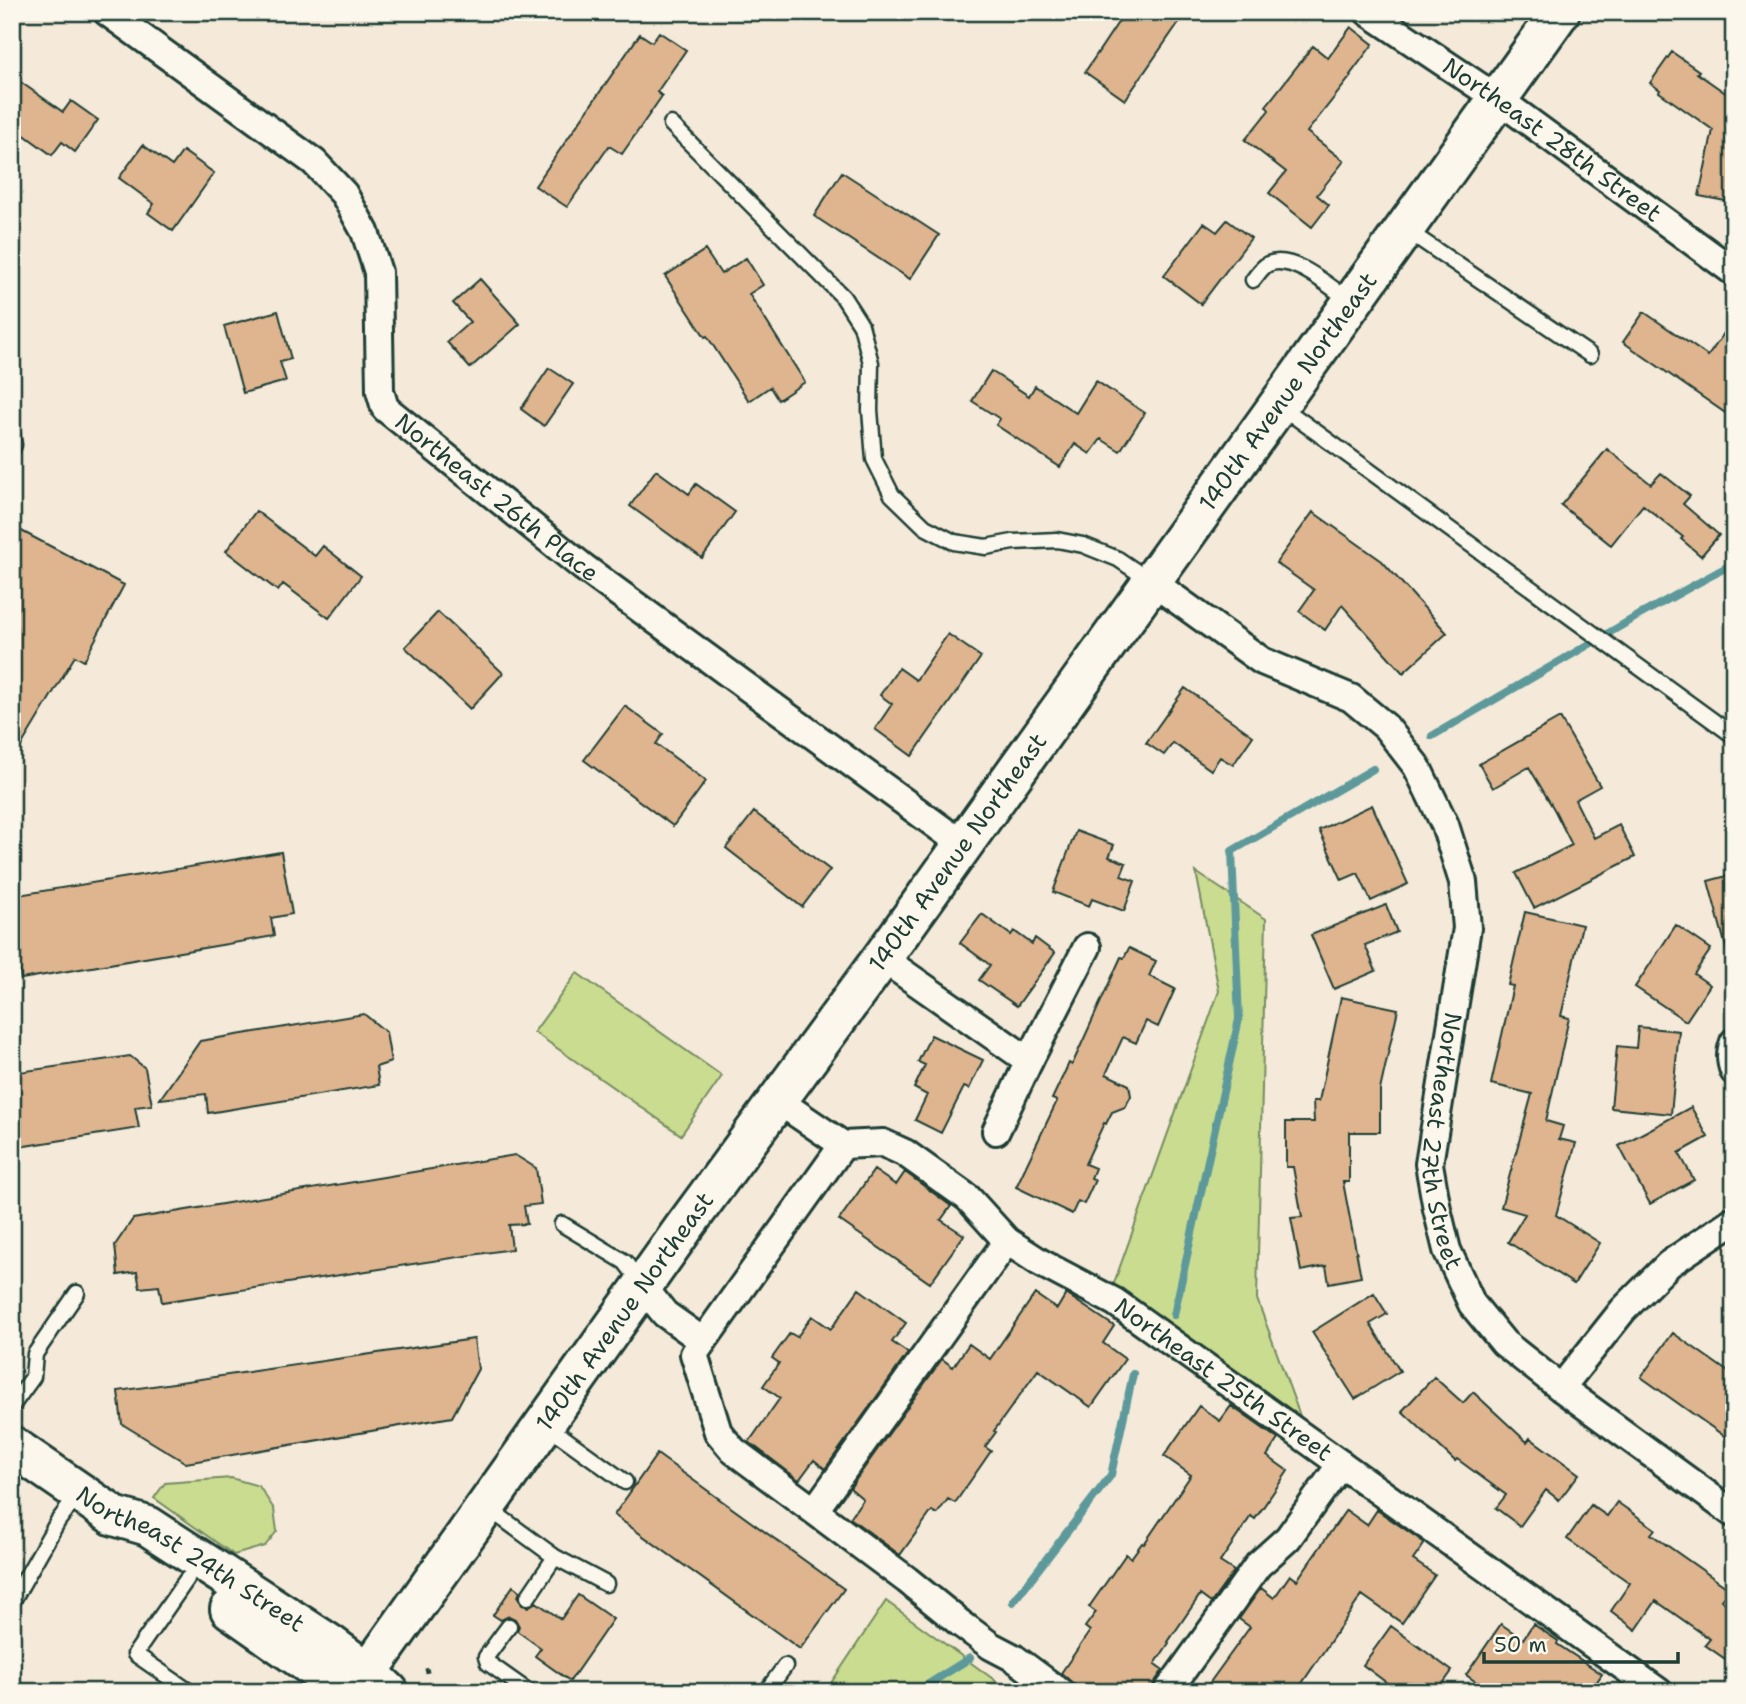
<svg xmlns="http://www.w3.org/2000/svg" width="1746" height="1704" font-family="'Shantell Sans',sans-serif">
	<rect width="100%" height="100%" fill="#f5ead9"/>
	<filter id="ink" filterUnits="userSpaceOnUse"><feTurbulence type="fractalNoise" baseFrequency=".0143" numOctaves="2"/><feDisplacementMap in="SourceGraphic" scale="14" xChannelSelector="R" yChannelSelector="G"/><feConvolveMatrix kernelMatrix="1 2 1 2 8 2 1 2 1" color-interpolation-filters="sRGB"/></filter>
	<g filter="url(#ink)">
		<path fill="#cadc90" stroke="#748c62" stroke-width="2" d="M 1196,872 L 1266,919 L 1257,1299 L 1303,1424 L 1113,1286 L 1219,991 Z
			M 577,973 L 722,1076 L 681,1135 L 534,1032 Z
			M 231,1478 L 259,1486 L 274,1509 L 277,1531 L 265,1546 L 234,1555 L 154,1498 L 165,1483 Z
			M 886,1601 L 1011,1692 L 825,1692 Z"/>
		<g fill="none" stroke-linecap="round" stroke-linejoin="round">
			<path stroke="#5d999b" stroke-width="8" d="M 1432,736 L 1636,617 L 1734,563
				M 1174,1315 L 1239,1019 L 1232,851 L 1373,769
				M 1013,1602 L 1111,1475 L 1133,1374
				M 916,1692 L 970,1658"/>
		</g>
		<path fill="#dfb58f" stroke="#1f3d34" stroke-width="2" d="M 1125,12 L 1186,12 L 1125,100 L 1085,72 Z
			M 1351,27 L 1373,44 L 1350,75 L 1351,76 L 1307,132 L 1344,161 L 1317,195 L 1329,205 L 1312,227 L 1269,193 L 1286,172 L 1245,140 L 1269,110 L 1266,106 L 1313,46 L 1328,58 Z
			M 659,32 L 686,50 L 657,92 L 662,96 L 622,154 L 609,146 L 567,207 L 535,186 L 640,34 L 652,42 Z
			M 1672,52 L 1699,71 L 1697,73 L 1734,99 L 1734,188 L 1731,202 L 1699,196 L 1713,130 L 1659,92 L 1660,90 L 1650,83 Z
			M 12,76 L 63,112 L 71,101 L 98,120 L 75,152 L 62,142 L 52,155 L 12,126 Z
			M 143,145 L 172,166 L 183,151 L 214,173 L 173,231 L 148,213 L 154,204 L 119,178 Z
			M 842,172 L 939,235 L 910,279 L 814,216 Z
			M 1227,220 L 1251,238 L 1201,304 L 1164,276 L 1204,223 L 1217,232 Z
			M 705,250 L 721,274 L 746,258 L 763,285 L 749,294 L 805,382 L 778,400 L 770,387 L 749,401 L 707,336 L 705,337 L 665,276 Z
			M 480,279 L 520,324 L 470,368 L 447,342 L 470,322 L 453,303 Z
			M 278,311 L 291,359 L 280,362 L 286,381 L 243,393 L 224,326 Z
			M 1644,312 L 1708,356 L 1734,319 L 1734,419 L 1623,342 Z
			M 549,368 L 573,384 L 544,426 L 521,409 Z
			M 991,371 L 1029,396 L 1035,386 L 1076,413 L 1096,381 L 1145,413 L 1120,451 L 1101,439 L 1090,454 L 1075,444 L 1060,467 L 996,425 L 1000,419 L 972,401 Z
			M 1607,449 L 1651,484 L 1661,473 L 1690,496 L 1683,504 L 1719,535 L 1701,556 L 1681,539 L 1683,537 L 1643,505 L 1611,545 L 1561,505 Z
			M 656,470 L 689,494 L 696,484 L 735,512 L 702,558 L 630,506 Z
			M 256,511 L 315,556 L 323,546 L 361,576 L 329,618 L 283,584 L 278,591 L 226,551 Z
			M 1313,512 L 1382,561 L 1447,633 L 1403,673 L 1342,605 L 1325,630 L 1299,611 L 1314,590 L 1276,563 Z
			M 12,526 L 124,585 L 84,661 L 75,656 L 12,761 Z
			M 438,612 L 503,673 L 470,709 L 405,647 Z
			M 948,634 L 981,657 L 912,756 L 875,729 L 892,704 L 880,695 L 899,668 L 916,680 Z
			M 1185,688 L 1253,736 L 1233,765 L 1220,757 L 1211,770 L 1173,743 L 1164,755 L 1146,743 Z
			M 625,706 L 663,734 L 656,744 L 706,781 L 673,826 L 584,760 Z
			M 1560,718 L 1600,786 L 1575,800 L 1594,838 L 1619,825 L 1635,857 L 1534,908 L 1516,873 L 1572,845 L 1555,811 L 1529,767 L 1493,788 L 1479,764 Z
			M 1372,805 L 1408,884 L 1371,901 L 1358,873 L 1342,880 L 1319,830 Z
			M 754,812 L 830,870 L 802,907 L 726,848 Z
			M 1076,831 L 1114,845 L 1109,857 L 1126,863 L 1121,876 L 1135,881 L 1124,911 L 1092,899 L 1089,906 L 1053,892 Z
			M 281,852 L 292,914 L 271,918 L 274,936 L 21,979 L 19,967 L 12,969 L 12,896 Z
			M 1734,874 L 1734,950 L 1727,951 L 1708,881 Z
			M 1386,905 L 1397,932 L 1365,945 L 1376,971 L 1334,989 L 1311,935 Z
			M 1525,912 L 1582,925 L 1561,1016 L 1569,1018 L 1546,1121 L 1563,1126 L 1559,1139 L 1576,1143 L 1556,1215 L 1600,1243 L 1574,1284 L 1508,1242 L 1525,1214 L 1501,1207 L 1532,1094 L 1491,1084 L 1513,986 L 1508,985 Z
			M 982,914 L 1011,935 L 1014,931 L 1032,944 L 1035,938 L 1055,953 L 1017,1006 L 979,980 L 990,965 L 960,943 Z
			M 1676,925 L 1711,949 L 1694,974 L 1710,985 L 1686,1021 L 1635,987 Z
			M 1129,948 L 1156,961 L 1149,976 L 1175,989 L 1158,1027 L 1146,1021 L 1136,1043 L 1123,1037 L 1106,1074 L 1129,1085 L 1131,1096 L 1125,1107 L 1112,1112 L 1106,1124 L 1104,1123 L 1085,1164 L 1095,1168 L 1091,1178 L 1095,1180 L 1084,1204 L 1078,1201 L 1072,1214 L 1016,1187 L 1057,1101 L 1052,1099 L 1069,1063 L 1072,1065 L 1121,957 L 1124,958 Z
			M 1341,997 L 1398,1009 L 1380,1090 L 1380,1132 L 1349,1132 L 1349,1182 L 1343,1182 L 1361,1277 L 1329,1283 L 1326,1266 L 1301,1271 L 1291,1218 L 1302,1217 L 1293,1167 L 1286,1167 L 1286,1122 L 1314,1122 L 1313,1101 L 1319,1101 Z
			M 364,1014 L 386,1032 L 391,1062 L 376,1067 L 379,1085 L 208,1113 L 206,1094 L 160,1099 L 200,1041 Z
			M 1638,1027 L 1679,1031 L 1671,1114 L 1611,1108 L 1617,1046 L 1636,1048 Z
			M 931,1035 L 983,1060 L 969,1089 L 964,1087 L 941,1133 L 915,1120 L 927,1095 L 914,1088 L 925,1065 L 918,1062 Z
			M 130,1056 L 145,1068 L 152,1105 L 135,1107 L 139,1128 L 12,1148 L 12,1073 Z
			M 1691,1107 L 1708,1137 L 1679,1153 L 1694,1180 L 1650,1204 L 1619,1146 Z
			M 515,1155 L 536,1168 L 541,1204 L 524,1206 L 527,1224 L 509,1225 L 512,1249 L 162,1302 L 159,1286 L 140,1288 L 137,1272 L 118,1275 L 115,1245 L 133,1219 Z
			M 874,1170 L 896,1185 L 905,1172 L 951,1206 L 941,1220 L 964,1235 L 930,1283 L 839,1220 Z
			M 859,1289 L 906,1323 L 892,1342 L 908,1353 L 825,1469 L 814,1460 L 799,1480 L 749,1442 L 780,1398 L 763,1386 L 779,1363 L 772,1358 L 790,1333 L 797,1337 L 812,1316 L 831,1329 Z
			M 1374,1293 L 1387,1314 L 1370,1324 L 1400,1371 L 1355,1399 L 1312,1332 Z
			M 1035,1294 L 1057,1309 L 1066,1294 L 1114,1326 L 1103,1343 L 1125,1359 L 1091,1407 L 1038,1370 L 994,1431 L 996,1432 L 985,1447 L 991,1451 L 955,1503 L 948,1499 L 937,1514 L 932,1511 L 900,1555 L 850,1518 L 863,1499 L 850,1488 L 942,1359 L 953,1367 L 969,1344 L 990,1359 Z
			M 1673,1333 L 1734,1376 L 1734,1443 L 1641,1377 Z
			M 474,1339 L 478,1369 L 452,1417 L 186,1463 L 122,1424 L 118,1391 Z
			M 1434,1377 L 1463,1403 L 1473,1392 L 1527,1442 L 1530,1438 L 1579,1474 L 1559,1500 L 1546,1490 L 1520,1526 L 1496,1508 L 1506,1495 L 1457,1459 L 1455,1461 L 1402,1411 Z
			M 1199,1406 L 1220,1421 L 1231,1406 L 1278,1439 L 1267,1456 L 1288,1471 L 1255,1519 L 1251,1516 L 1220,1562 L 1234,1571 L 1211,1603 L 1200,1595 L 1168,1642 L 1169,1643 L 1155,1664 L 1163,1670 L 1154,1683 L 1151,1692 L 1083,1692 L 1061,1673 L 1090,1631 L 1085,1627 L 1096,1612 L 1089,1607 L 1126,1554 L 1131,1558 L 1142,1543 L 1144,1544 L 1191,1475 L 1164,1456 Z
			M 657,1454 L 844,1589 L 800,1649 L 614,1515 Z
			M 1617,1502 L 1655,1529 L 1651,1534 L 1729,1589 L 1721,1600 L 1734,1609 L 1734,1665 L 1705,1645 L 1710,1639 L 1656,1601 L 1636,1630 L 1611,1611 L 1630,1583 L 1567,1539 L 1591,1505 L 1607,1516 Z
			M 1346,1510 L 1367,1525 L 1377,1510 L 1425,1543 L 1413,1560 L 1435,1575 L 1402,1623 L 1362,1595 L 1296,1692 L 1203,1692 L 1250,1627 L 1239,1619 L 1261,1588 L 1274,1598 L 1290,1575 L 1297,1580 Z
			M 513,1586 L 520,1591 L 518,1597 L 522,1605 L 528,1607 L 536,1602 L 561,1619 L 578,1595 L 613,1619 L 570,1681 L 535,1656 L 541,1648 L 517,1631 L 519,1626 L 515,1619 L 509,1616 L 501,1620 L 493,1615 Z
			M 1501,1624 L 1523,1639 L 1533,1624 L 1558,1641 L 1557,1644 L 1602,1674 L 1590,1692 L 1491,1692 L 1466,1675 Z
			M 1391,1626 L 1452,1671 L 1437,1692 L 1399,1692 L 1363,1665 Z"/>
		<g fill="none" stroke-linecap="round" stroke-linejoin="round">
			<defs>
				<path id="lane" d="M 671,124 L 843,297 L 861,325 L 871,363 L 870,410 L 874,459 L 892,495 L 925,527 L 954,542 L 986,547 L 1013,542 L 1057,540 L 1083,545 L 1118,559 L 1149,580
					M 1405,229 L 1590,355
					M 1253,280 C 1258,274 1262,267 1268,264 C 1293,253 1331,288 1350,301
					M 1279,405 L 1734,736
					M 12,434 L 14,445 L 12,449
					M 562,1224 L 625,1262 L 641,1283
					M 12,1406 L 33,1377 L 35,1354 L 77,1293
					M 546,1425 L 625,1482
					M 488,1508 L 555,1557 L 606,1584
					M 187,1579 L 135,1654 L 190,1692
					M 528,1597 L 555,1557
					M 12,1602 L 58,1521 L 78,1495
					M 509,1626 L 486,1657 L 488,1663 L 529,1692
					M 766,1692 L 785,1666"/>
				<g id="street">
					<path id="s1" d="M 107,12 L 314,162 L 344,194 L 365,232 L 378,272 L 380,391 L 385,408 L 583,567 L 962,844"/>
					<path id="s2" d="M 1368,12 L 1498,99 L 1734,272"/>
					<path id="s3" d="M 1151,581 L 1262,661 L 1351,698 L 1386,727 L 1417,767 L 1445,825 L 1463,882 L 1467,928 L 1429,1164 L 1437,1209 L 1447,1250 L 1472,1304 L 1504,1343 L 1561,1388 L 1734,1514"/>
					<path d="M 882,958 L 1029,1061"/>
					<path d="M 1734,1042 C 1730,1053 1730,1060 1734,1071"/>
					<path id="s4" d="M 777,1100 L 843,1145 L 883,1143 L 905,1153 L 968,1198 L 1007,1241 L 1041,1263 L 1115,1302 L 1659,1692"/>
					<path d="M 996,1131 L 1029,1061 L 1087,947"/>
					<path d="M 843,1145 L 694,1354 L 718,1432 L 734,1451 L 907,1580 L 960,1623 L 991,1646 L 1014,1658 L 1060,1692"/>
					<path d="M 643,1287 L 665,1314 L 703,1341"/>
					<path d="M 1561,1388 L 1623,1310 L 1669,1264 L 1734,1220"/>
					<path d="M 815,1510 L 1007,1241"/>
					<path d="M 1167,1692 L 1258,1565 L 1288,1538 L 1341,1464"/>
				</g>
				<g id="secondary">
					<path id="s5" d="M 12,1446 L 114,1516 L 148,1526 L 331,1645 L 369,1673 L 389,1692"/>
					<path d="M 230,1609 L 314,1668 L 338,1692"/>
					<path id="s6" d="M 354,1692 L 683,1229 L 882,958 L 1560,12"/>
				</g>
			</defs>
			<use href="#lane" stroke="#1f3d34" stroke-width="19"/>
			<use href="#street" stroke="#1f3d34" stroke-width="32"/>
			<use href="#secondary" stroke="#1f3d34" stroke-width="44"/>
			<path stroke="#1f3d34" stroke-width="4.5" stroke-dasharray="7 5" stroke-linecap="butt" d="M 425,1671 L 429,1670"/>
			<use href="#lane" stroke="#fbf7ec" stroke-width="14"/>
			<use href="#street" stroke="#fbf7ec" stroke-width="26"/>
			<use href="#secondary" stroke="#fbf7ec" stroke-width="38"/>
		</g>
	</g>
	<g text-anchor="middle" stroke-width="6" stroke-linejoin="round" paint-order="stroke">
		<g font-size="24" fill="#1f3d34" stroke="#fbf7ec">
			<text dy="8" stroke="none"><textPath href="#s2" startOffset="224">Northeast 28th Street</textPath></text>
			<text dy="8" stroke="none"><textPath href="#s6" startOffset="1601">140th Avenue Northeast</textPath></text>
			<text dy="8" stroke="none"><textPath href="#s1" startOffset="665">Northeast 26th Place</textPath></text>
			<text dy="8" stroke="none"><textPath href="#s6" startOffset="1034">140th Avenue Northeast</textPath></text>
			<text dy="8" stroke="none"><textPath href="#s3" startOffset="716">Northeast 27th Street</textPath></text>
			<text dy="8" stroke="none"><textPath href="#s6" startOffset="467">140th Avenue Northeast</textPath></text>
			<text dy="8" stroke="none"><textPath href="#s4" startOffset="537">Northeast 25th Street</textPath></text>
			<text dy="8" stroke="none"><textPath href="#s5" startOffset="212">Northeast 24th Street</textPath></text>
		</g>
	</g>
	<rect width="1746" height="1704" fill="none" stroke="#fbf7ec" stroke-width="42"/>
	<rect x="21" y="21" width="1704" height="1662" fill="none" stroke="#1f3d34" stroke-width="2.5" filter="url(#ink)"/>
	<path d="M1484 1652v10h194v-10" fill="none" stroke="#1f3d34" stroke-width="3.5"/>
	<text x="1494" y="1652" font-size="21" fill="#1f3d34" stroke="#fbf7ec" stroke-width="5" paint-order="stroke">50 m</text>
</svg>
